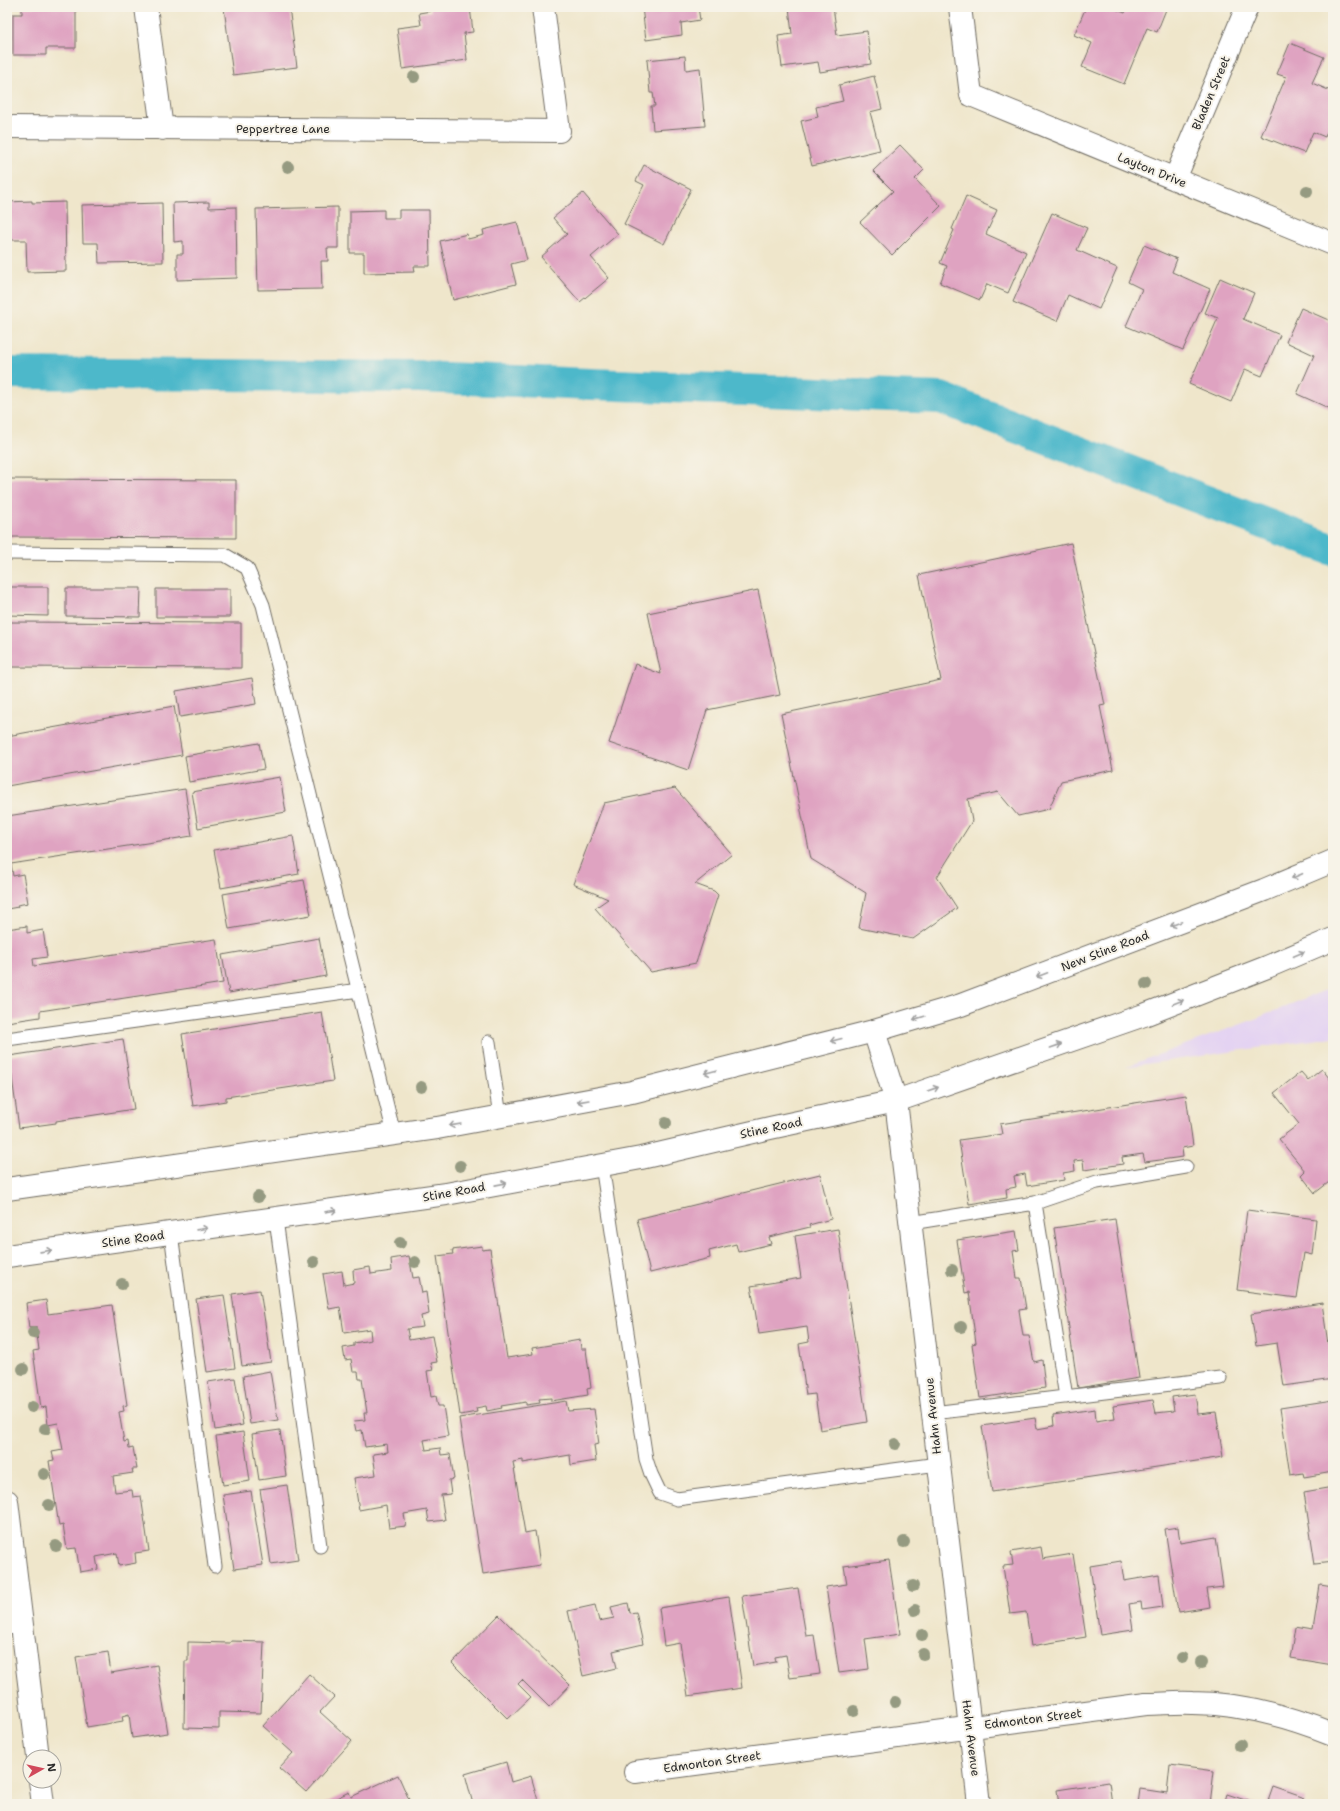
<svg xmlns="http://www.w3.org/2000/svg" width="1340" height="1811" font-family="'Shantell Sans',sans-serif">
	<rect width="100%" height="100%" fill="#f7f3e8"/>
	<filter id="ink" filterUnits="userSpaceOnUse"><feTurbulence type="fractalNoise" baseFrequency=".025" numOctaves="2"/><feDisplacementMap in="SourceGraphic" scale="8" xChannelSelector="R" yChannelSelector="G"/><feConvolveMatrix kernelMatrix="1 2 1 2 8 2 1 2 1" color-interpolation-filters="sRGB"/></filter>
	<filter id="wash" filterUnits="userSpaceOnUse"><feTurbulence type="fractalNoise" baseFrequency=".012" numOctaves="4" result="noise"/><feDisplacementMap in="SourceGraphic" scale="16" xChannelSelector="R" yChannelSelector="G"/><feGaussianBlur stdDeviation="0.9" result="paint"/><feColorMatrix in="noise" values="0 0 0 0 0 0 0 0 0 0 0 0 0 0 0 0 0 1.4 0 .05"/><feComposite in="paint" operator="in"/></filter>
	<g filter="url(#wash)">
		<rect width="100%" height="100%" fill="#efe6cb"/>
		<path fill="#e4d3f2" d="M 1333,987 L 1333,1037 L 1125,1067 L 1255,1019 Z"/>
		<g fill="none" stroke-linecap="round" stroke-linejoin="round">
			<path stroke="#4eb8ca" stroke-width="32" d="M 7,373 L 418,377 L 941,398 L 1333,550"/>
		</g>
		<g id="blocks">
			<path fill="#dfa3c1" d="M 22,7 L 76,7 L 76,48 L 46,48 L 46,55 L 13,55 L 13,14 L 22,14 Z
				M 289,7 L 297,67 L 233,75 L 224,8 Z
				M 430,7 L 470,7 L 473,32 L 464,33 L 467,60 L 402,69 L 397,28 L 421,25 L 419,13 L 431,11 Z
				M 642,7 L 698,7 L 700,20 L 681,23 L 682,35 L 646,40 Z
				M 789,7 L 833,7 L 837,35 L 867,31 L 871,64 L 820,72 L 818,62 L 782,67 L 778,36 L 792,34 Z
				M 1086,7 L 1110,7 L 1125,13 L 1128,7 L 1167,7 L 1157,32 L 1147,28 L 1124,84 L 1082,67 L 1092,43 L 1074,35 Z
				M 1290,43 L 1324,57 L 1312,83 L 1333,92 L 1333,118 L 1325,137 L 1313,132 L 1304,153 L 1261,136 L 1286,77 L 1277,74 Z
				M 685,56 L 686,70 L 700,68 L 705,126 L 653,130 L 651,106 L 655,106 L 653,93 L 650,93 L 647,60 Z
				M 874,76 L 882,109 L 870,112 L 880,150 L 812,166 L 801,121 L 818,117 L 816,107 L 843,101 L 839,85 Z
				M 900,145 L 924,170 L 915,179 L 941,206 L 892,255 L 860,222 L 893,191 L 873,171 Z
				M 644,165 L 691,189 L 664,244 L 624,224 L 644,185 L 636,181 Z
				M 583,193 L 618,234 L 591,257 L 609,278 L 580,302 L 541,257 L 567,234 L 553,218 Z
				M 966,196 L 997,210 L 986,234 L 1026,252 L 1008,293 L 987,284 L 980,300 L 940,283 L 947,266 L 940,263 L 954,230 L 952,229 Z
				M 32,201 L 32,203 L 65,202 L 66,271 L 27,272 L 26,240 L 7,240 L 7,202 Z
				M 209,202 L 209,208 L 236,207 L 237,278 L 177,280 L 177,254 L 183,254 L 183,241 L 174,242 L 173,203 Z
				M 162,203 L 163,262 L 99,263 L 98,243 L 83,243 L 82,205 Z
				M 338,207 L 338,248 L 327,248 L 328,261 L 321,261 L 322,289 L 258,290 L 256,209 Z
				M 384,210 L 384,218 L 399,218 L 399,210 L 429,210 L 430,266 L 414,266 L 415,272 L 364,273 L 364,253 L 350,253 L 350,211 Z
				M 1052,213 L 1087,228 L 1077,250 L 1117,268 L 1099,309 L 1068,295 L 1057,321 L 1013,302 Z
				M 517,222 L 527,260 L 511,264 L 516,284 L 453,300 L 440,241 L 467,234 L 468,239 L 484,235 L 483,230 Z
				M 1144,245 L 1177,259 L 1172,272 L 1210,289 L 1183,350 L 1126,326 L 1142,289 L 1128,282 Z
				M 1220,278 L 1254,293 L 1243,319 L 1280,335 L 1262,376 L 1245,369 L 1231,402 L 1189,384 L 1218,318 L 1205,313 Z
				M 1301,308 L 1333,322 L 1333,410 L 1297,394 L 1314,355 L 1286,342 Z
				M 7,479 L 236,480 L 236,538 L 7,537 Z
				M 1071,543 L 1105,705 L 1100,706 L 1113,770 L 1061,781 L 1049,809 L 1018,816 L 998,792 L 968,799 L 972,821 L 937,877 L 957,908 L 913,939 L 859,928 L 866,893 L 811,859 L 781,714 L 941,680 L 919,575 Z
				M 7,587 L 48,587 L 48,616 L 7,615 Z
				M 66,588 L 141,588 L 140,617 L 66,616 Z
				M 156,589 L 230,589 L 230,617 L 156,617 Z
				M 758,590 L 780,695 L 707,710 L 688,770 L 609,743 L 635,664 L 661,674 L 648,613 Z
				M 7,622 L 241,623 L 241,668 L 7,667 Z
				M 252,678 L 256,704 L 180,717 L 176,691 Z
				M 174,706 L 182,755 L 7,786 L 7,736 Z
				M 259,743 L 264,769 L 189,782 L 185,756 Z
				M 280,777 L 286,812 L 198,828 L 192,792 Z
				M 675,788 L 730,852 L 731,855 L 695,884 L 714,891 L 718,895 L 696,963 L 651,972 L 595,908 L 608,899 L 573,884 L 604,803 Z
				M 185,789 L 192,836 L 11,864 L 13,876 L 23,874 L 28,903 L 17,905 L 18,907 L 7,909 L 7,816 Z
				M 293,836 L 299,874 L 221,888 L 214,850 Z
				M 304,880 L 311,915 L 229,929 L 223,894 Z
				M 27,926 L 27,933 L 43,930 L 47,957 L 33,959 L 34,966 L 216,939 L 223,983 L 40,1011 L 40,1017 L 7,1022 L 7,929 Z
				M 319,938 L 326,976 L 229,993 L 222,955 Z
				M 322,1012 L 333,1081 L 226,1097 L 226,1101 L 193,1106 L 182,1034 Z
				M 123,1039 L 134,1109 L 56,1121 L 56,1123 L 19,1128 L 9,1056 Z
				M 1322,1069 L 1333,1083 L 1333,1179 L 1315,1193 L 1301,1175 L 1305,1171 L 1279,1139 L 1299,1124 L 1274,1093 L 1301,1072 L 1308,1080 Z
				M 1186,1095 L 1193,1146 L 1182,1148 L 1183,1157 L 1145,1162 L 1143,1154 L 1122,1157 L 1123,1164 L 1084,1170 L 1083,1160 L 1074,1161 L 1075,1171 L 1063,1173 L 1064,1180 L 1027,1186 L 1025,1174 L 1014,1176 L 1016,1187 L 1006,1189 L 1007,1198 L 969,1204 L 959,1140 L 1002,1134 L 1000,1124 Z
				M 820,1174 L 831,1219 L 809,1225 L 810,1227 L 769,1237 L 771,1244 L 738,1252 L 736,1244 L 709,1251 L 710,1258 L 650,1273 L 637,1219 Z
				M 1247,1210 L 1316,1219 L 1312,1255 L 1304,1253 L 1297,1298 L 1237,1290 Z
				M 1115,1219 L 1139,1378 L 1078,1388 L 1054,1228 Z
				M 838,1229 L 867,1422 L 820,1430 L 815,1394 L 806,1395 L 799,1344 L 809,1342 L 807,1327 L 759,1334 L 751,1286 L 801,1278 L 795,1236 Z
				M 1016,1231 L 1019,1250 L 1013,1251 L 1017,1278 L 1021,1278 L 1026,1309 L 1019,1310 L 1023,1336 L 1029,1336 L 1034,1362 L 1042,1360 L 1045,1388 L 980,1398 L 972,1344 L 976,1343 L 969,1292 L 965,1293 L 957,1240 Z
				M 482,1246 L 482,1250 L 490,1249 L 507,1358 L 533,1354 L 532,1348 L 580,1340 L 581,1349 L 586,1349 L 591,1388 L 587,1389 L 588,1395 L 551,1401 L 551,1398 L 539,1399 L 540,1403 L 526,1405 L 526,1402 L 501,1406 L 502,1408 L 487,1411 L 486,1406 L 476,1408 L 477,1412 L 460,1415 L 437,1256 L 453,1254 L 452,1250 Z
				M 409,1256 L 413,1278 L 419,1277 L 422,1293 L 426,1292 L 429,1314 L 421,1316 L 423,1327 L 407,1329 L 409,1340 L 432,1336 L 437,1362 L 431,1363 L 433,1370 L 427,1371 L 431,1397 L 436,1396 L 438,1406 L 443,1406 L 448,1436 L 424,1440 L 426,1450 L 440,1448 L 441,1455 L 450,1454 L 454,1479 L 449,1480 L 451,1494 L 441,1495 L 445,1520 L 429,1522 L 427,1510 L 404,1514 L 406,1526 L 389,1528 L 386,1505 L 359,1510 L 354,1478 L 376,1475 L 373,1454 L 388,1452 L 387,1444 L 365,1447 L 362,1430 L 356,1431 L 354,1421 L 365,1420 L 364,1413 L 367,1413 L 362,1379 L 359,1379 L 358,1372 L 353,1372 L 351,1359 L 345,1360 L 343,1348 L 354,1346 L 354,1343 L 371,1340 L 370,1329 L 344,1333 L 340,1307 L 329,1309 L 323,1274 L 342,1271 L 344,1285 L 354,1283 L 353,1270 L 370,1267 L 371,1274 L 392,1271 L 391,1259 Z
				M 260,1290 L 271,1362 L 242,1366 L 232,1294 Z
				M 224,1295 L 235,1368 L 207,1372 L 196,1299 Z
				M 46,1300 L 48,1314 L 112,1305 L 127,1405 L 123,1406 L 124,1411 L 119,1412 L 124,1442 L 128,1441 L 129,1449 L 133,1448 L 137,1469 L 132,1469 L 133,1473 L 113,1476 L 115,1492 L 132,1490 L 133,1497 L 141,1496 L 149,1551 L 135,1553 L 136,1563 L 119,1566 L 117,1553 L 96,1557 L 98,1569 L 80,1572 L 76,1548 L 67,1549 L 63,1525 L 59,1526 L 49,1461 L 54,1460 L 52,1452 L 63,1450 L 58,1423 L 48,1425 L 46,1407 L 41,1408 L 33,1351 L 39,1350 L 36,1327 L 29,1328 L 26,1303 Z
				M 1322,1303 L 1328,1344 L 1333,1344 L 1333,1379 L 1284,1386 L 1277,1343 L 1256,1346 L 1251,1314 Z
				M 270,1371 L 278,1420 L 250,1424 L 243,1376 Z
				M 235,1378 L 243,1425 L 215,1430 L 208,1382 Z
				M 1195,1394 L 1198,1414 L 1216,1412 L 1223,1457 L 992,1492 L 982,1426 L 1035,1418 L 1037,1429 L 1054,1426 L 1053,1415 L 1095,1409 L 1096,1421 L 1115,1418 L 1113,1406 L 1153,1400 L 1156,1413 L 1174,1411 L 1172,1397 Z
				M 1333,1400 L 1333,1472 L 1304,1477 L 1303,1473 L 1290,1475 L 1280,1408 Z
				M 566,1401 L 568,1411 L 594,1409 L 599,1444 L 594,1445 L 596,1461 L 571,1465 L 570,1455 L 523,1463 L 523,1460 L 513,1462 L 525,1533 L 535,1531 L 540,1565 L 483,1574 L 459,1418 Z
				M 280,1430 L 286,1476 L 259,1480 L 252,1434 Z
				M 243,1432 L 250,1481 L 223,1485 L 216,1436 Z
				M 287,1485 L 298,1560 L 271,1564 L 260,1489 Z
				M 1333,1487 L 1333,1562 L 1315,1564 L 1304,1492 Z
				M 251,1491 L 263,1565 L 234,1569 L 223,1495 Z
				M 1178,1527 L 1180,1543 L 1216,1537 L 1223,1587 L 1207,1589 L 1210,1607 L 1178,1612 L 1165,1529 Z
				M 1041,1547 L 1043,1559 L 1073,1554 L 1086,1637 L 1031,1646 L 1026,1612 L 1010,1614 L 1003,1566 L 1013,1565 L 1011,1552 Z
				M 889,1560 L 900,1634 L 865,1639 L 869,1669 L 839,1673 L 826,1587 L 847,1584 L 844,1566 Z
				M 1121,1561 L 1124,1581 L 1159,1575 L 1163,1607 L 1142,1610 L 1141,1602 L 1129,1604 L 1133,1630 L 1100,1635 L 1090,1566 Z
				M 1320,1585 L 1333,1587 L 1333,1665 L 1290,1658 L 1295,1627 L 1313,1630 Z
				M 798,1588 L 806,1636 L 814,1635 L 820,1674 L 790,1678 L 786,1655 L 775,1657 L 776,1662 L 753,1666 L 742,1596 Z
				M 729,1597 L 742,1688 L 688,1696 L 680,1643 L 664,1646 L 659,1608 Z
				M 628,1603 L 630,1613 L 636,1612 L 643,1644 L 613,1651 L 617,1668 L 583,1676 L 568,1611 L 595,1605 L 599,1621 L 614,1618 L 611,1607 Z
				M 499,1615 L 570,1685 L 549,1707 L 522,1680 L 518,1684 L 531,1697 L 508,1719 L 452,1663 Z
				M 231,1641 L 264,1642 L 261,1713 L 219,1712 L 219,1729 L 184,1728 L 185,1661 L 188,1661 L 188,1642 L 230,1643 Z
				M 108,1652 L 111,1673 L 157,1665 L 168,1733 L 132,1738 L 129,1714 L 122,1716 L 123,1721 L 87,1727 L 76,1657 Z
				M 309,1674 L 334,1697 L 320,1712 L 352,1741 L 306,1792 L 279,1768 L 293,1753 L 263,1726 Z
				M 506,1762 L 511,1782 L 531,1776 L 539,1804 L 473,1804 L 465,1774 Z
				M 1170,1765 L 1214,1771 L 1210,1804 L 1138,1804 L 1140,1789 L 1167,1793 Z
				M 398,1775 L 411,1804 L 324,1804 L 349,1792 L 351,1797 Z
				M 1109,1782 L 1112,1804 L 1059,1804 L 1057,1790 Z
				M 1273,1787 L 1305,1798 L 1303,1804 L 1267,1804 Z
				M 1227,1794 L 1257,1804 L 1224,1804 Z"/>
		</g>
	</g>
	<g filter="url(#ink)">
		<use href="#blocks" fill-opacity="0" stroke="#706c63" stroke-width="1"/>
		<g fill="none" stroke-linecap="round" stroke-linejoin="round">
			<defs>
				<path id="lane" d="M 7,553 L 225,555 L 247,568 L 263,605 L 394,1134
					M 7,1039 L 359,990
					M 489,1042 L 500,1116
					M 602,1165 L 646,1459 L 651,1474 L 660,1493 L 677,1499 L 938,1464
					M 1035,1203 L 1066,1397
					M 276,1219 L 320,1546
					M 911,1223 L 1035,1203 L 1097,1182 L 1186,1167
					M 171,1233 L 215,1566
					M 933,1413 L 1220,1378
					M 7,1628 L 22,1626"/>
				<path id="street" d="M 146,7 L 162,129
					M 960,7 L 971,95 L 1333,244
					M 7,127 L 559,131 L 543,7
					M 1175,179 L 1247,7
					M 874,1031 L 896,1101 L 979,1804
					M 7,1501 L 38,1757
					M 635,1772 L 1146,1704 C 1161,1704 1177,1702 1192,1703 C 1241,1703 1288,1716 1333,1734
					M 40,1781 L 43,1804"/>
				<path id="secondary" d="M 7,1189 L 437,1128 L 632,1092 L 874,1031 L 961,1005 L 1264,890 L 1333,861
					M 7,1256 L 446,1194 L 641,1158 L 770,1128 L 896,1101 L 1144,1015 L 1267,967 L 1333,939"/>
			</defs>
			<use href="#lane" stroke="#706c63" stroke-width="15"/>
			<use href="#street" stroke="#706c63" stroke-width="24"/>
			<use href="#secondary" stroke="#706c63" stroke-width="24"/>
			<use href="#lane" stroke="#fff" stroke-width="13"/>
			<use href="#street" stroke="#fff" stroke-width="22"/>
			<use href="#secondary" stroke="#fff" stroke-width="22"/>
		</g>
		<g fill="#959a81">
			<circle cx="414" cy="77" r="6"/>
			<circle cx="288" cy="167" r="6"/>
			<circle cx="1307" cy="191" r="6"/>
			<circle cx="1146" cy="984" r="6"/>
			<circle cx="421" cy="1087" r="6"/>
			<circle cx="666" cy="1123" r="6"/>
			<circle cx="460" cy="1166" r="6"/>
			<circle cx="258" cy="1197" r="6"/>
			<circle cx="400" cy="1243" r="6"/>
			<circle cx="314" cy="1262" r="6"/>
			<circle cx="415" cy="1262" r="6"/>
			<circle cx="952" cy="1270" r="6"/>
			<circle cx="122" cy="1284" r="6"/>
			<circle cx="961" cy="1327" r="6"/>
			<circle cx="33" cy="1333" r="6"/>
			<circle cx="23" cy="1369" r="6"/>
			<circle cx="32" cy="1407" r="6"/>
			<circle cx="45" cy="1429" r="6"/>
			<circle cx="895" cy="1444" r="6"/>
			<circle cx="44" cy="1474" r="6"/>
			<circle cx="49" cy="1505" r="6"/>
			<circle cx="904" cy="1542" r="6"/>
			<circle cx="56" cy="1546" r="6"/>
			<circle cx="913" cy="1586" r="6"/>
			<circle cx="915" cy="1610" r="6"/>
			<circle cx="922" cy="1635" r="6"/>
			<circle cx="923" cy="1654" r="6"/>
			<circle cx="1182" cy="1658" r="6"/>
			<circle cx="1202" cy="1662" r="6"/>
			<circle cx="895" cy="1702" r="6"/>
			<circle cx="854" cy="1711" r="6"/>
			<circle cx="1240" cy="1745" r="6"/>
		</g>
		<defs><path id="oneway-shaft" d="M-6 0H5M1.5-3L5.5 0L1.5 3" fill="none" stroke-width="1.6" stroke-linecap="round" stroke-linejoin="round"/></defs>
		<g stroke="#a0a0a0">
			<use href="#oneway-shaft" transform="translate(1297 876) rotate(157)"/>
			<use href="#oneway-shaft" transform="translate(1176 924) rotate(159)"/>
			<use href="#oneway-shaft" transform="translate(1299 954) rotate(-23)"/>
			<use href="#oneway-shaft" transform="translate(1042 975) rotate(159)"/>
			<use href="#oneway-shaft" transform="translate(1178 1002) rotate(-21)"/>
			<use href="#oneway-shaft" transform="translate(919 1018) rotate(164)"/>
			<use href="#oneway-shaft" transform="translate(836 1040) rotate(166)"/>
			<use href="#oneway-shaft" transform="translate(1056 1046) rotate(-19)"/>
			<use href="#oneway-shaft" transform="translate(710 1072) rotate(166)"/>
			<use href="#oneway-shaft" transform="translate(933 1089) rotate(-19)"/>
			<use href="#oneway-shaft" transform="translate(583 1101) rotate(170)"/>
			<use href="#oneway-shaft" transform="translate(455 1125) rotate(170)"/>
			<use href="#oneway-shaft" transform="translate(501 1184) rotate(-11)"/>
			<use href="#oneway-shaft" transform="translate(331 1211) rotate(-8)"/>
			<use href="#oneway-shaft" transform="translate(202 1229) rotate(-8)"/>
			<use href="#oneway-shaft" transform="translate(46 1251) rotate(-8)"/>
		</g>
	</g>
	<g text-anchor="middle" stroke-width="4" stroke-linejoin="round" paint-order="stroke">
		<g font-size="12" fill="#2b2b2b" stroke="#f7f3e8">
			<text transform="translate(1211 93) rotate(-67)" y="4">Bladen Street</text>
			<text x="283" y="133">Peppertree Lane</text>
			<text transform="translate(1152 170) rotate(22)" y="4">Layton Drive</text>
			<text transform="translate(1105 951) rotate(-21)" y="4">New Stine Road</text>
			<text transform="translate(771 1128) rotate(-12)" y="4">Stine Road</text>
			<text transform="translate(454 1192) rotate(-10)" y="4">Stine Road</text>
			<text transform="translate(133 1239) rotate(-8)" y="4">Stine Road</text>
			<text transform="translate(933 1416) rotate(-96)" y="4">Hahn Avenue</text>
			<text transform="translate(1033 1719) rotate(-7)" y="4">Edmonton Street</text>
			<text transform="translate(971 1738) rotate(83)" y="4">Hahn Avenue</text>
			<text transform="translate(712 1762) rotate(-8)" y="4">Edmonton Street</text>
		</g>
	</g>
	<rect width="1340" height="1811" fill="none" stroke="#f7f3e8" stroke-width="24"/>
	<g transform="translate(42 1769) rotate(82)"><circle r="19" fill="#f7f3e8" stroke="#a5a39c"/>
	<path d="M0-3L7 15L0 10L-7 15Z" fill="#d1495b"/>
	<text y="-6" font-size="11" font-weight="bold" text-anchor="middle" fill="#2b2b2b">N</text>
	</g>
</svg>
